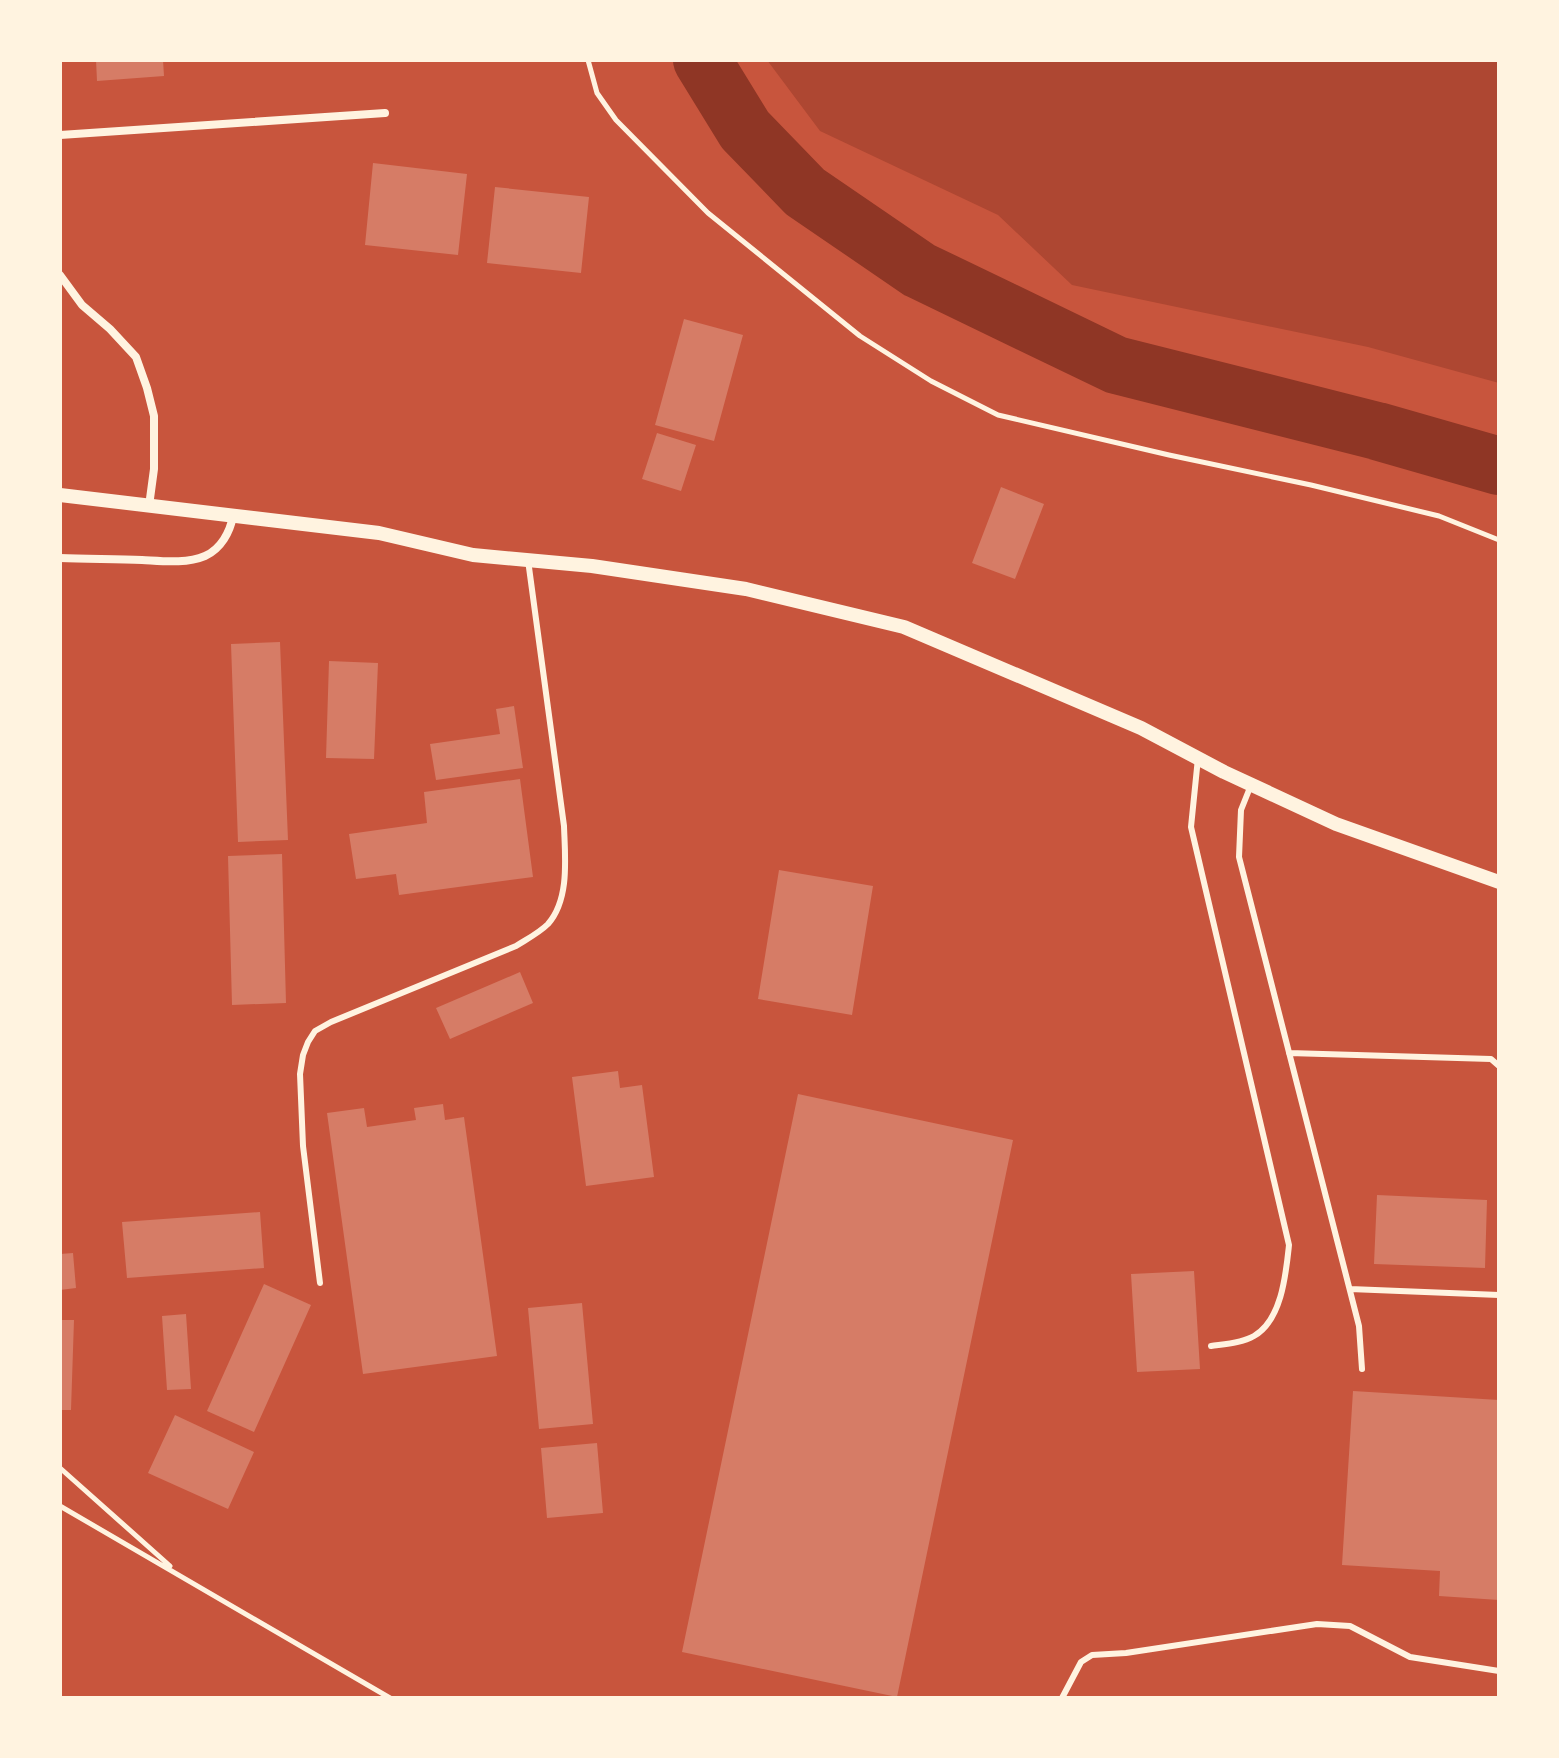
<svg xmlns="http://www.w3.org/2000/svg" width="1559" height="1758" font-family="'Space Grotesk',sans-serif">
	<rect width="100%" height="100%" fill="#c8553d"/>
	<path fill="#ae4732" d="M 767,60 L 1499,60 L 1499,383 L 1368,347 L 1072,285 L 998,215 L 820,131 Z"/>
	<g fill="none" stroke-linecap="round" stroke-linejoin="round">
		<path stroke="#8f3625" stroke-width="58" d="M 702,60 L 745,130 L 805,192 L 919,270 L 1116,365 L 1377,431 L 1499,466"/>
	</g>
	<path fill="#d67c66" d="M 96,60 L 163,60 L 164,76 L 97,81 Z
		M 373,163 L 467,174 L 458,255 L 365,245 Z
		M 495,187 L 589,197 L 581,273 L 487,263 Z
		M 684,319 L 743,335 L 714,441 L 655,425 Z
		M 657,433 L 696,445 L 681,491 L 642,479 Z
		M 1001,487 L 1044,504 L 1015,579 L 972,563 Z
		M 280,642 L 288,840 L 238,842 L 231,644 Z
		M 329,661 L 378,663 L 374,759 L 326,758 Z
		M 514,706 L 523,768 L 436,780 L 430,744 L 500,734 L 496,709 Z
		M 520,779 L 533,877 L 399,895 L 396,874 L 356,879 L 349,834 L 427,823 L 424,792 Z
		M 282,854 L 286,1003 L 232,1005 L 228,856 Z
		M 779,870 L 873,886 L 852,1015 L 758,999 Z
		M 520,972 L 533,1003 L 450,1039 L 436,1008 Z
		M 618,1071 L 620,1088 L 642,1085 L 654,1177 L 586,1186 L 572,1077 Z
		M 798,1094 L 1013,1140 L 897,1697 L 682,1652 Z
		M 443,1104 L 445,1120 L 464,1117 L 497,1356 L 363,1374 L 327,1113 L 364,1108 L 367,1127 L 416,1120 L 414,1108 Z
		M 1377,1195 L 1487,1200 L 1485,1268 L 1374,1264 Z
		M 260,1212 L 264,1268 L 127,1278 L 122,1222 Z
		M 73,1253 L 76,1288 L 60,1290 L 60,1254 Z
		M 1194,1271 L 1200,1369 L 1137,1372 L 1131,1274 Z
		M 264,1284 L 311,1305 L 254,1432 L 207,1411 Z
		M 582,1303 L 593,1424 L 539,1429 L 528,1308 Z
		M 186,1314 L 191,1389 L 167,1390 L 162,1316 Z
		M 60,1320 L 74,1320 L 71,1410 L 60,1410 Z
		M 1353,1391 L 1499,1400 L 1499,1600 L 1439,1596 L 1440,1571 L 1342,1565 Z
		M 175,1415 L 254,1452 L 228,1509 L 148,1473 Z
		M 597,1443 L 603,1513 L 547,1518 L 541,1448 Z"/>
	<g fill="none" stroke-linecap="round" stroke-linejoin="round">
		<path stroke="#fff3e0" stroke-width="5" d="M 588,60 L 597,93 L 616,120 L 708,213 L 860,336 L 931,381 L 998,415 L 1169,455 L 1311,485 L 1439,516 L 1499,540
			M 60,1468 L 170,1566
			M 60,1506 L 390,1698"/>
		<path stroke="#fff3e0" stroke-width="6" d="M 1198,758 L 1191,827 L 1289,1245 C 1286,1273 1282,1320 1254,1336 C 1242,1343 1225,1344 1211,1346
			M 1251,785 L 1241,810 L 1239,857 L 1359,1326 L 1362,1369
			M 1289,1053 L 1491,1059 L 1499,1066
			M 320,1283 L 303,1146 L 300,1074 L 303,1055 L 308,1042 L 315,1031 L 331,1022 L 516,946 C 527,939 539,933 548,924 C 570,899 565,857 564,826 L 528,560
			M 1350,1289 L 1499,1295
			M 1062,1698 L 1081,1662 L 1092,1655 L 1126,1653 L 1317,1624 L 1350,1626 L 1410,1657 L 1499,1671"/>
		<path stroke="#fff3e0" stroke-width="8" d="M 60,135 L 385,113
			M 60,275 L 82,305 L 110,329 L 136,357 L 147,388 L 154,416 L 154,469 L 149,506
			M 60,558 C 87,559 115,559 142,560 C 162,561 186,564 205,556 C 221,549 230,532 233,516"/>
		<path stroke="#fff3e0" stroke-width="14" d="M 60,495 L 379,533 L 473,555 L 592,566 L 746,589 L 904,627 L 1141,728 L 1224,772 L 1336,824 L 1499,882"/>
	</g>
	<rect width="1559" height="1758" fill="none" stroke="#fff3e0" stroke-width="124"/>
</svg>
